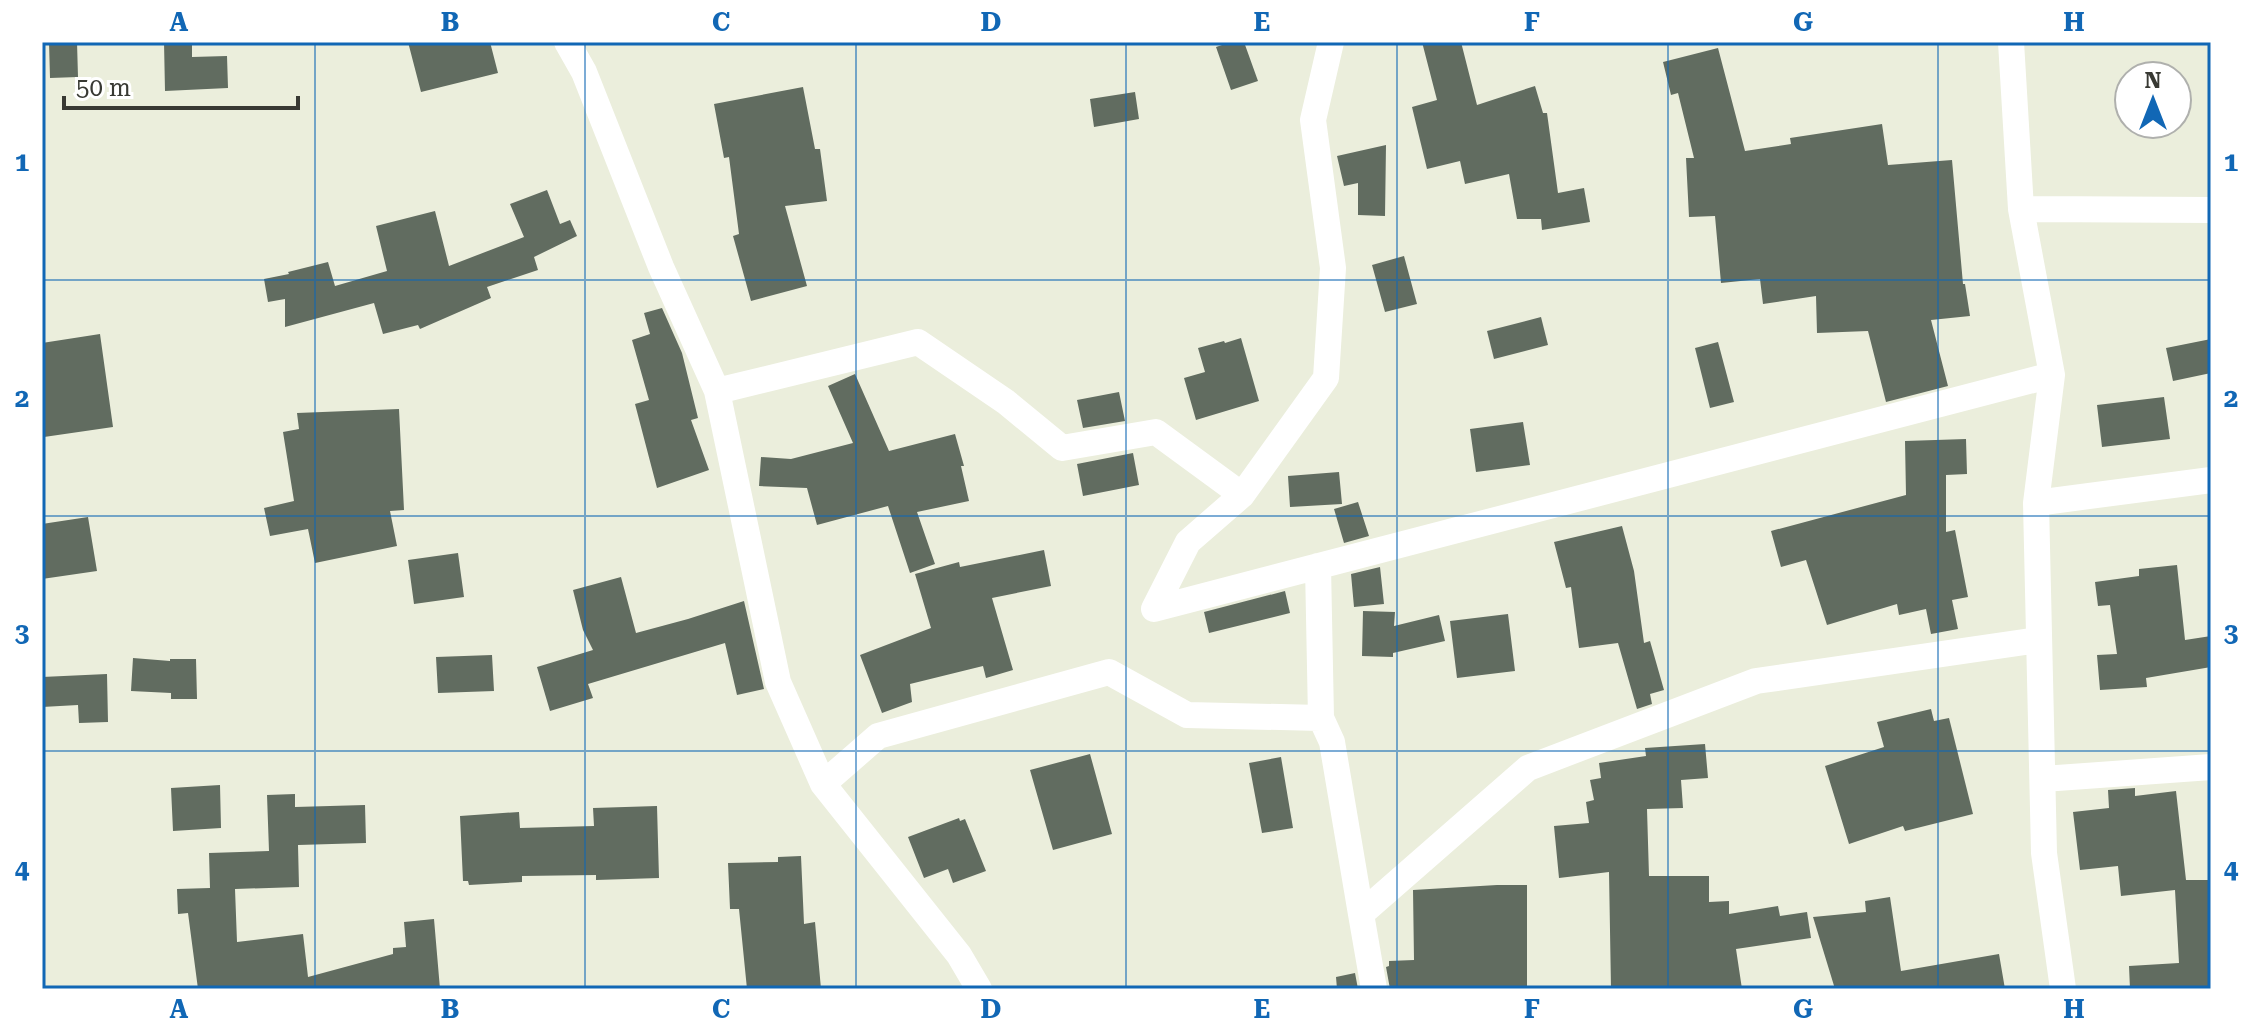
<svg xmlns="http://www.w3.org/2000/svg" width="2253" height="1031" font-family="'Roboto Serif',serif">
	<rect width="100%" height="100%" fill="#ebeedc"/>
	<path fill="#616c60" d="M 49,42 L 77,42 L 78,77 L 50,78 Z
		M 164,42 L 192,42 L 192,57 L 227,56 L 228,88 L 165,91 Z
		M 408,42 L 490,42 L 498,73 L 421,92 Z
		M 1231,42 L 1244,42 L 1258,81 L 1231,90 L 1216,47 Z
		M 1422,42 L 1461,42 L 1477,105 L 1535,86 L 1543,113 L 1547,113 L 1558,193 L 1584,188 L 1590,222 L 1542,230 L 1541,219 L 1517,219 L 1509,174 L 1465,184 L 1460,161 L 1427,169 L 1412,107 L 1437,100 Z
		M 1718,48 L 1745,151 L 1791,144 L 1790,138 L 1882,124 L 1888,165 L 1952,160 L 1963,284 L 1965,284 L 1970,316 L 1931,320 L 1948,386 L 1886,402 L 1868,331 L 1817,333 L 1816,296 L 1763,304 L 1760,279 L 1721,283 L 1715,216 L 1689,217 L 1686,158 L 1694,158 L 1678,93 L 1671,95 L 1663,62 Z
		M 803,87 L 815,149 L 820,149 L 827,201 L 785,206 L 807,286 L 751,301 L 733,236 L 739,234 L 729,157 L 724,158 L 714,104 Z
		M 1135,92 L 1139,119 L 1094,127 L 1090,99 Z
		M 1386,145 L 1385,216 L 1358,215 L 1358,183 L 1344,186 L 1337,156 Z
		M 547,190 L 560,224 L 570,220 L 577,236 L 534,257 L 538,270 L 487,287 L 491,298 L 420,329 L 418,325 L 383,334 L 374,303 L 285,327 L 285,299 L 268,302 L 264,279 L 289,274 L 288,272 L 328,262 L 335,286 L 387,271 L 376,226 L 435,211 L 449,266 L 524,237 L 510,204 Z
		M 1404,256 L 1417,304 L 1385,312 L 1372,265 Z
		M 662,308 L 682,353 L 698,418 L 691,420 L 709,470 L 657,488 L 635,404 L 649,400 L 632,340 L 650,334 L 644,313 Z
		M 1541,317 L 1548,345 L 1494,359 L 1487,331 Z
		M 100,334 L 113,427 L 44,437 L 42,424 L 42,343 Z
		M 1241,338 L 1259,401 L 1196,420 L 1184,378 L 1205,372 L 1198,348 L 1224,341 L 1225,343 Z
		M 2211,339 L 2211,373 L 2173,381 L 2166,348 Z
		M 1718,342 L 1734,402 L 1710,408 L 1695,348 Z
		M 855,374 L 889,451 L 955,434 L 964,466 L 961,466 L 969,501 L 917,512 L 935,564 L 910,573 L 888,506 L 817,525 L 807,488 L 759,486 L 761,457 L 791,459 L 853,443 L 828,386 Z
		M 1119,392 L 1125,421 L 1083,428 L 1077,400 Z
		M 2164,397 L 2170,439 L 2102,447 L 2097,405 Z
		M 399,409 L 404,510 L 390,511 L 397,546 L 315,563 L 308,529 L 270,536 L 264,508 L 294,501 L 283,432 L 299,429 L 297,413 Z
		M 1523,422 L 1530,465 L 1476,472 L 1470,429 Z
		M 1966,439 L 1967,474 L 1946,475 L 1946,532 L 1955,530 L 1968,597 L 1952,600 L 1958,629 L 1931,634 L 1926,609 L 1899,615 L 1897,604 L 1827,625 L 1806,560 L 1781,567 L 1771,531 L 1906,495 L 1905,441 Z
		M 1133,453 L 1139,485 L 1083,496 L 1077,464 Z
		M 1339,472 L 1342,504 L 1290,507 L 1288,476 Z
		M 1358,502 L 1369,536 L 1344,543 L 1334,509 Z
		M 88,517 L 97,571 L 42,579 L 42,524 Z
		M 1622,526 L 1634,571 L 1644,643 L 1650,641 L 1664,690 L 1650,694 L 1652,704 L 1637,709 L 1618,643 L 1579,648 L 1571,587 L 1566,588 L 1554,542 Z
		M 1044,550 L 1051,586 L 992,598 L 1013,670 L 986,678 L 983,666 L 910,684 L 912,702 L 882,713 L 860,655 L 931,628 L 915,574 L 959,562 L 960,567 Z
		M 458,553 L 464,597 L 414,604 L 408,560 Z
		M 2177,565 L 2185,640 L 2211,636 L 2211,667 L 2146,678 L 2147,687 L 2100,690 L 2097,655 L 2117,654 L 2110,605 L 2098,606 L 2095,582 L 2139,576 L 2139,569 Z
		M 1380,567 L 1384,604 L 1354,607 L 1351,574 Z
		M 621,577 L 636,633 L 688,619 L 744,601 L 764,689 L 737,695 L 725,643 L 588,684 L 593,698 L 550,711 L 537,667 L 593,650 L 583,630 L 573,590 Z
		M 1285,591 L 1290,613 L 1209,633 L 1204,612 Z
		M 1363,611 L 1395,612 L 1394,626 L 1439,615 L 1445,641 L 1393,653 L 1393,657 L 1362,656 Z
		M 1508,614 L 1515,671 L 1457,678 L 1450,621 Z
		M 492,655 L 494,691 L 438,693 L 436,657 Z
		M 133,658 L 170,661 L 170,659 L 196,659 L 197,699 L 171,699 L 171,693 L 131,691 Z
		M 107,674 L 108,722 L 79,723 L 78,705 L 42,707 L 42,677 Z
		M 1931,709 L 1934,721 L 1949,718 L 1973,814 L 1905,831 L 1903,826 L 1849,844 L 1825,766 L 1884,747 L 1877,722 Z
		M 1705,744 L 1708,778 L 1681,780 L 1683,808 L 1647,809 L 1649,876 L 1709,876 L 1709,902 L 1729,901 L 1729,914 L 1778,906 L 1780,916 L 1807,912 L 1811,938 L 1736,949 L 1742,989 L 1611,989 L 1609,872 L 1559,878 L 1554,826 L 1589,823 L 1586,802 L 1594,800 L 1590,780 L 1601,778 L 1599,763 L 1646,756 L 1645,748 Z
		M 1090,754 L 1112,834 L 1053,850 L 1030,770 Z
		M 1281,757 L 1293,828 L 1262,833 L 1249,763 Z
		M 220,785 L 221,828 L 173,831 L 171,788 Z
		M 2135,788 L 2135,796 L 2176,791 L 2186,880 L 2211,880 L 2211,989 L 2130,989 L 2129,966 L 2179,963 L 2175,890 L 2121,896 L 2118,866 L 2080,870 L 2073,812 L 2109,808 L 2108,790 Z
		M 295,794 L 295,807 L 365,805 L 366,843 L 298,845 L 299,887 L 235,889 L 237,942 L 303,934 L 308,977 L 393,954 L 393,948 L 406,947 L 404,922 L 434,919 L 440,989 L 198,989 L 188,913 L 178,914 L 177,889 L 210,888 L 209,853 L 269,851 L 267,795 Z
		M 657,806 L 659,878 L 596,880 L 596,875 L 522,876 L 522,882 L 469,885 L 468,881 L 463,881 L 460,816 L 519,812 L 520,828 L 594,826 L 593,808 Z
		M 959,818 L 960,821 L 965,819 L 986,871 L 953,883 L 948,869 L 924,878 L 908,837 Z
		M 801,856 L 804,924 L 815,922 L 821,989 L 747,989 L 739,909 L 730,909 L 728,863 L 778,862 L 778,857 Z
		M 1497,885 L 1527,885 L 1527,989 L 1390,989 L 1386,967 L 1389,966 L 1389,961 L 1414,960 L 1413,890 Z
		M 1890,897 L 1901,971 L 1999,954 L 2005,989 L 1835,989 L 1813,917 L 1866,912 L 1865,901 Z
		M 1355,973 L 1358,989 L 1337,989 L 1336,977 Z"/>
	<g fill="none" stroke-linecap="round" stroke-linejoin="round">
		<path stroke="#fff" stroke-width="26" d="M 567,42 L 584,72 L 661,267 L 717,391 L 918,342 L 1006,402 L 1062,448 L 1156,432 L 1242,495
			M 2011,42 L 2021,209 L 2052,375 L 2036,503 L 2044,853 L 2063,989
			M 2021,209 L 2211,210
			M 717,391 L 778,682 L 823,784 L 959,955 L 979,989
			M 2036,503 L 2211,480
			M 1318,566 L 1321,718 L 1332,742 L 1361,914
			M 1154,609 L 2052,375
			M 1154,609 L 1188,542 L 1242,495 L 1326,378 L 1333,268 L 1313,120 L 1331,42
			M 2043,779 L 2211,767
			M 823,784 L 878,736 L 1109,672 L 1187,715 L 1321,718
			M 1374,989 L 1361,914 L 1528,768 L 1756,681 L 2039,640"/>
	</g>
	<path fill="none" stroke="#1167b5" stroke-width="2" stroke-opacity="0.55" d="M 315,42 L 315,989M 585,42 L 585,989M 856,42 L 856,989M 1126,42 L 1126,989M 1397,42 L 1397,989M 1668,42 L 1668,989M 1938,42 L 1938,989M 42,280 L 2211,280M 42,516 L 2211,516M 42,751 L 2211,751"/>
	<rect width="2253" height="1031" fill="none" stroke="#ffffff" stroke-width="88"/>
	<g transform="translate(2153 100)"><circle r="38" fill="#ffffff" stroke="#afb0ad" stroke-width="2"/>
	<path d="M0-6L14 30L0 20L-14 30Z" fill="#1167b5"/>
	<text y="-12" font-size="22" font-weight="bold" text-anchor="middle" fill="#383933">N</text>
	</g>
	<path d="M64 96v12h234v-12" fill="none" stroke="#383933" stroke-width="4"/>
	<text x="76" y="96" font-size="24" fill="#383933" stroke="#ffffff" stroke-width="6" paint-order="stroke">50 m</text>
	<rect x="44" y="44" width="2165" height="943" fill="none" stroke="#1167b5" stroke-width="3"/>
	<g font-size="26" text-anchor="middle" font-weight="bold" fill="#1167b5">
		<text x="179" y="31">A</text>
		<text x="450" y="31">B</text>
		<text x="721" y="31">C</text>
		<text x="991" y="31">D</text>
		<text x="1262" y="31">E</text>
		<text x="1532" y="31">F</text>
		<text x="1803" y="31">G</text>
		<text x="2074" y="31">H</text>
		<text x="22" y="171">1</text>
		<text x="2231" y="171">1</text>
		<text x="22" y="407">2</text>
		<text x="2231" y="407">2</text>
		<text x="22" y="642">3</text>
		<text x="2231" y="642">3</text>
		<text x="22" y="878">4</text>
		<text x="2231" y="878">4</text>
		<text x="179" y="1018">A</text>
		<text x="450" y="1018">B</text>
		<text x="721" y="1018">C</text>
		<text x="991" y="1018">D</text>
		<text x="1262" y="1018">E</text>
		<text x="1532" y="1018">F</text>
		<text x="1803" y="1018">G</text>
		<text x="2074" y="1018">H</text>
	</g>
</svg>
